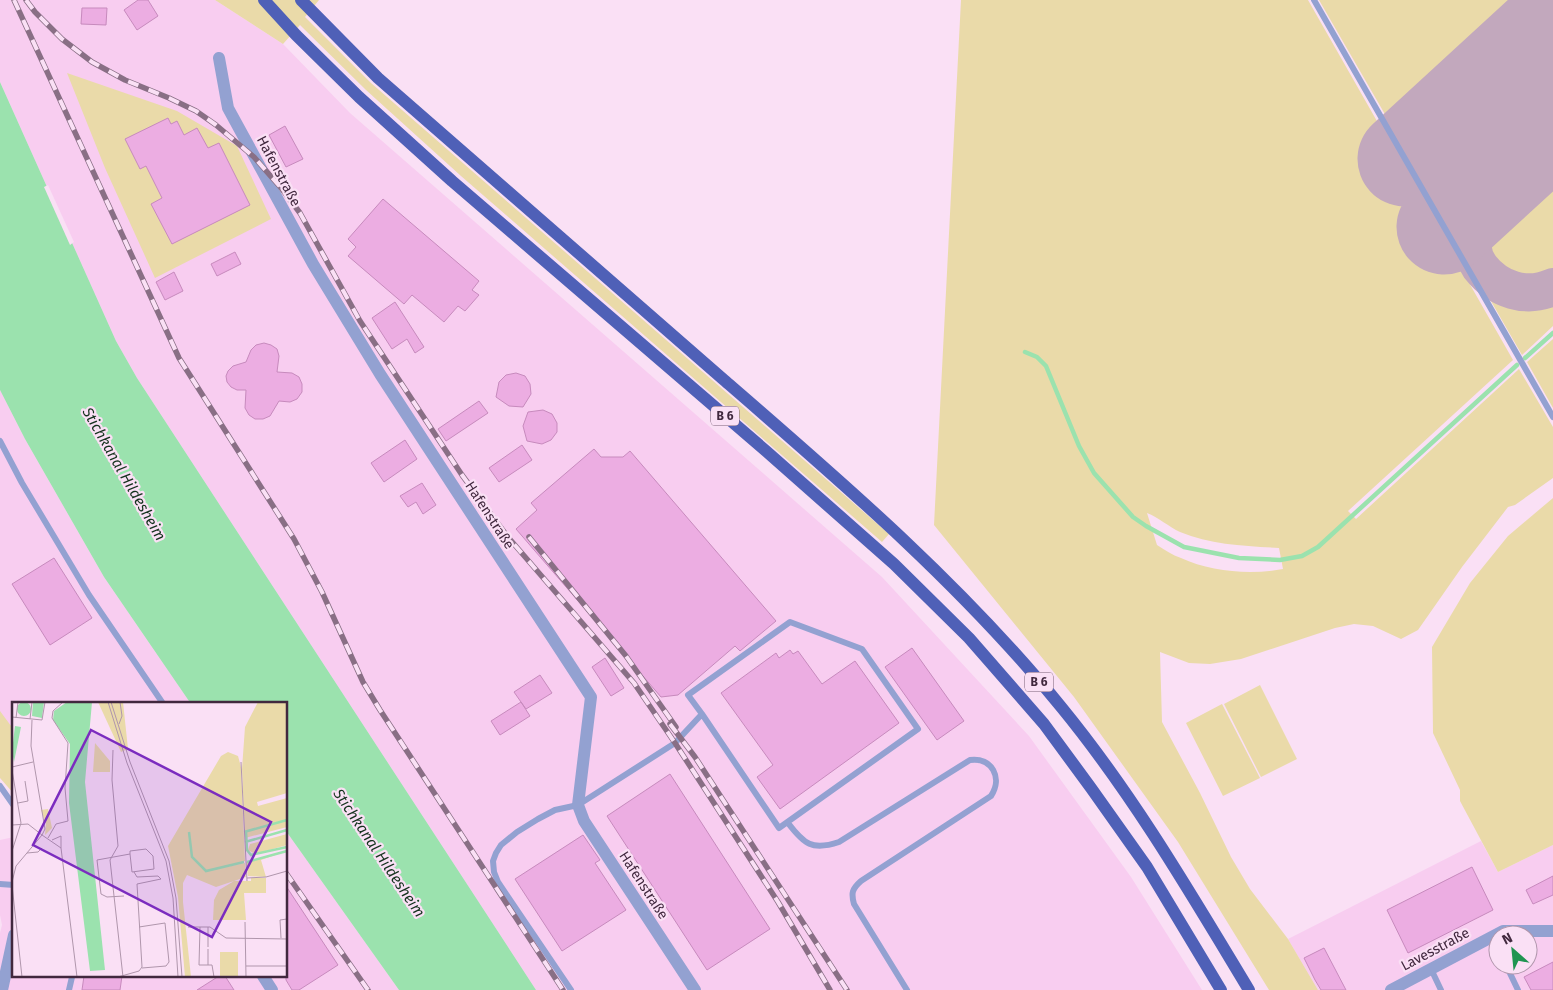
<svg xmlns="http://www.w3.org/2000/svg" width="1553" height="990" font-family="'Fira Sans',sans-serif">
	<rect width="100%" height="100%" fill="#fae0f5"/>
	<path fill="#f8cdf0" fill-rule="evenodd" d="M 0,0 L 215,0 L 283,44 L 350,113 L 882,577 L 1029,736 L 1131,877 L 1202,990 L 536,990 L 137,378 L 116,341 L 0,82 Z
		M 0,390 L 25,439 L 104,577 L 191,704 L 14,704 L 14,788 L 0,773 Z
		M 286,831 L 399,990 L 0,990 L 0,933 L 2,925 L 0,915 L 0,840 L 14,837 L 14,976 L 286,976 Z
		M 1481,841 L 1498,872 L 1553,845 L 1553,925 L 1550,926 L 1553,939 L 1553,990 L 1318,990 L 1288,939 ZM 1498,935 L 1528,935 L 1528,965 L 1498,965 Z"/>
	<path fill="#eadaa9" fill-rule="evenodd" d="M 215,0 L 319,0 L 305,17 L 371,83 L 889,534 L 882,542 L 461,176 L 366,90 L 300,25 L 283,44 Z
		M 961,0 L 1308,0 L 1513,360 L 1348,511 L 1356,519 L 1519,369 L 1553,427 L 1553,478 L 1515,505 L 1508,507 L 1462,567 L 1418,630 L 1401,639 L 1373,626 L 1354,624 L 1335,628 L 1241,659 L 1210,664 L 1189,663 L 1160,652 L 1162,722 L 1200,793 L 1231,857 L 1250,889 L 1288,939 L 1318,990 L 1269,990 L 1178,842 L 1074,697 L 934,525 ZM 1147,513 C 1158,517 1169,527 1180,532 C 1211,545 1246,546 1279,548 L 1283,569 C 1251,575 1211,572 1181,558 C 1172,555 1165,550 1157,545 Z
		M 1319,0 L 1553,0 L 1553,93 L 1435,201 Z
		M 67,73 L 177,111 L 237,146 L 271,219 L 155,278 L 105,168 Z
		M 1553,160 L 1553,274 C 1515,297 1476,265 1483,224 Z
		M 1484,289 C 1506,303 1528,307 1553,300 L 1553,326 L 1522,355 Z
		M 1553,339 L 1553,408 L 1527,362 Z
		M 1553,498 L 1553,845 L 1498,872 L 1460,801 L 1460,790 L 1433,733 L 1432,647 L 1470,583 L 1508,536 Z
		M 1260,685 L 1297,759 L 1261,777 L 1224,704 Z
		M 1222,704 L 1260,778 L 1223,796 L 1186,723 Z
		M 0,711 L 14,730 L 14,794 L 0,778 Z"/>
	<path fill="#9be2ae" d="M 0,82 L 116,341 L 137,378 L 536,990 L 399,990 L 286,831 L 288,827 L 286,824 L 286,704 L 191,704 L 104,577 L 25,439 L 0,390 Z"/>
	<path fill="#fae0f5" d="M 48,185 L 74,242 L 70,245 L 44,187 Z"/>
	<g fill="none" stroke-linecap="round" stroke-linejoin="round">
		<path stroke="#9be2ae" stroke-width="4.5" d="M 1025,352 L 1037,357 L 1046,366 L 1079,446 L 1094,473 L 1133,517 L 1146,526 L 1184,547 L 1239,558 L 1280,560 L 1302,556 L 1318,547 L 1517,365
			M 1525,358 L 1553,333"/>
		<path stroke="#c2a8bd" stroke-width="38" d="M 1414,151 L 1480,267 C 1498,290 1526,299 1553,287
			M 1474,254 C 1468,235 1468,216 1476,198"/>
		<path stroke="#c2a8bd" stroke-width="95" d="M 1405,159 L 1553,23
			M 1444,227 L 1553,127"/>
	</g>
	<path fill="#ecade2" stroke="#c78abd" d="M 138,0 L 148,0 L 158,16 L 137,30 L 124,10 Z
		M 82,8 L 107,8 L 106,25 L 81,24 Z
		M 168,118 L 171,124 L 177,121 L 184,135 L 197,128 L 208,148 L 219,143 L 250,205 L 172,244 L 151,204 L 162,198 L 146,166 L 140,169 L 125,139 Z
		M 285,126 L 303,159 L 286,167 L 269,135 Z
		M 383,199 L 479,281 L 472,290 L 479,295 L 465,311 L 458,306 L 444,322 L 412,295 L 404,304 L 348,256 L 356,247 L 348,239 Z
		M 235,252 L 241,264 L 217,276 L 211,264 Z
		M 174,272 L 183,291 L 165,300 L 156,282 Z
		M 395,302 L 424,347 L 415,353 L 407,339 L 392,349 L 372,318 Z
		M 264,343 L 271,345 L 277,349 L 279,356 L 277,372 L 292,373 L 299,377 L 302,384 L 302,392 L 297,399 L 290,402 L 279,401 L 270,416 L 263,419 L 255,419 L 249,415 L 245,408 L 246,390 L 237,390 L 231,387 L 227,382 L 226,376 L 228,371 L 233,366 L 246,362 L 251,350 L 256,345 Z
		M 516,373 L 525,376 L 530,384 L 531,394 L 523,407 L 509,406 L 496,397 L 499,382 L 506,375 Z
		M 479,401 L 488,413 L 446,441 L 438,429 Z
		M 543,410 L 552,414 L 557,423 L 557,432 L 551,440 L 542,444 L 527,441 L 523,426 L 528,412 Z
		M 405,440 L 417,459 L 384,482 L 371,463 Z
		M 522,445 L 532,460 L 499,482 L 489,468 Z
		M 594,449 L 601,457 L 623,457 L 630,451 L 776,621 L 740,651 L 735,646 L 678,695 L 661,697 L 516,529 L 537,510 L 531,503 Z
		M 422,483 L 436,505 L 423,514 L 416,502 L 408,507 L 400,496 Z
		M 54,558 L 92,618 L 50,645 L 12,584 Z
		M 912,648 L 964,721 L 937,740 L 885,667 Z
		M 790,650 L 793,654 L 798,651 L 822,684 L 855,661 L 899,723 L 780,809 L 757,777 L 773,765 L 721,693 L 776,653 L 779,658 Z
		M 605,658 L 624,688 L 611,696 L 592,667 Z
		M 540,675 L 552,693 L 526,709 L 521,702 L 530,716 L 500,735 L 491,721 L 521,702 L 514,692 Z
		M 670,774 L 770,929 L 707,970 L 607,816 Z
		M 583,835 L 600,860 L 595,863 L 626,910 L 562,951 L 515,879 Z
		M 1472,867 L 1493,910 L 1408,953 L 1387,910 Z
		M 1553,876 L 1553,895 L 1533,904 L 1526,890 Z
		M 286,886 L 338,965 L 299,990 L 292,990 L 286,980 Z
		M 1324,948 L 1346,990 L 1321,990 L 1315,980 L 1304,958 Z
		M 1553,962 L 1553,990 L 1531,990 L 1524,977 Z
		M 84,976 L 122,976 L 120,990 L 82,990 Z
		M 219,976 L 225,976 L 234,990 L 197,990 Z"/>
	<g fill="none" stroke-linecap="round" stroke-linejoin="round">
		<path stroke="#93a1d1" stroke-width="6" d="M 1314,0 L 1553,417
			M 0,441 L 22,483 L 89,595 L 162,702 L 160,704
			M 0,786 L 14,806
			M 788,823 C 804,844 812,851 839,842 L 970,760 C 992,757 1003,778 991,796 L 861,881 C 852,889 851,893 854,904 L 907,990
			M 0,884 L 14,885
			M 1492,937 L 1498,950
			M 1506,965 L 1518,990
			M 1431,969 L 1441,990
			M 69,990 L 72,977
			M 571,990 L 498,882 L 494,872 L 493,861 L 496,853 L 501,845 L 517,832 L 538,819 L 555,810 L 578,805 L 675,743 L 702,714 L 779,828 L 918,729 L 862,649 L 790,622 L 688,695 L 702,714"/>
		<path stroke="#93a1d1" stroke-width="12" d="M 219,58 L 228,108 L 313,264 L 380,374 L 591,697 L 578,805 L 584,821 L 695,990
			M 263,976 L 272,990
			M 2,990 L 14,935
			M 1391,990 L 1503,931 L 1553,931"/>
		<path stroke="#4f60b7" stroke-width="12" d="M 264,0 L 296,35 L 359,97 L 452,181 L 766,451 L 894,564 L 969,638 L 1044,724 L 1091,788 L 1147,867 L 1221,990
			M 301,0 L 378,78 C 493,179 609,279 724,380 C 843,483 963,586 1062,708 C 1134,796 1191,894 1249,990"/>
		<defs>
			<path id="rail" d="M 14,0 L 179,358 L 294,539 L 322,592 L 363,682 L 380,710 L 563,990
				M 26,0 L 35,12 L 62,39 L 92,62 L 125,80 L 169,98 L 196,111 L 216,125 L 254,157 L 282,189 L 300,213 L 360,321 L 462,475 L 507,536 L 634,683 L 675,743 L 778,902 L 830,990
				M 529,537 L 626,656 L 676,727
				M 670,724 L 695,757 L 847,990
				M 286,873 L 368,990"/>
		</defs>
		<use href="#rail" stroke="#896f85" stroke-width="5.5"/>
		<use href="#rail" stroke="#fae0f5" stroke-width="4" stroke-dasharray="11" stroke-linecap="butt"/>
	</g>
	<g text-anchor="middle" stroke-width="4.5" stroke-linejoin="round" paint-order="stroke">
		<g fill="#fae0f5" stroke="#785f75" stroke-width="1">
			<rect x="711" y="406.5" width="28" height="19" rx="4"/>
			<rect x="1025" y="672.5" width="28" height="19" rx="4"/>
		</g>
		<g font-size="12" font-weight="bold" fill="#41283e">
			<text x="725" y="420">B 6</text>
			<text x="1039" y="686">B 6</text>
		</g>
		<g font-size="14" fill="#41283e" stroke="#fae0f5">
			<text transform="translate(279 171) rotate(62)" y="5">Hafenstraße</text>
			<text transform="translate(490 515) rotate(57)" y="5">Hafenstraße</text>
			<text transform="translate(644 885) rotate(57)" y="5">Hafenstraße</text>
			<text transform="translate(1435 949) rotate(-28)" y="5">Lavesstraße</text>
		</g>
		<g font-size="15" font-style="italic" fill="#14321d" stroke="#fae0f5">
			<text transform="translate(124 474) rotate(60)" y="5">Stichkanal Hildesheim</text>
			<text transform="translate(379 853) rotate(56)" y="5">Stichkanal Hildesheim</text>
		</g>
	</g>
	<g transform="translate(12 702)">
		<rect width="275" height="275" fill="#fae0f5"/>
		<path d="M 86,0 L 111,0 L 116,47 L 109,50 ZM 246,0 L 275,0 L 275,91 L 245,100 L 246,104 L 275,96 L 275,125 L 233,136 L 230,67 L 233,25 ZM 83,41 L 98,59 L 98,70 L 81,70 ZM 216,50 L 226,54 L 229,65 L 233,159 L 205,167 L 233,161 L 234,175 L 204,185 L 175,173 L 171,181 L 171,200 L 179,275 L 173,275 L 166,195 L 156,144 L 209,54 ZM 36,107 L 40,126 L 33,133 L 34,122 L 29,108 ZM 275,132 L 275,143 L 243,152 L 236,148 L 238,142 ZM 275,149 L 249,158 L 254,175 L 236,174 L 234,160 ZM 239,176 L 254,176 L 254,191 L 232,191 L 234,218 L 201,218 L 202,198 L 207,188 L 222,179 L 239,179 ZM 208,250 L 226,250 L 226,275 L 208,275 Z" fill="#eadaa9"/>
		<path d="M 21,0 L 32,0 L 30,16 L 20,14 ZM 55,0 L 80,0 L 73,80 L 93,268 L 78,269 L 57,101 L 58,42 L 41,18 L 42,9 ZM5 7a7 7 0 1 1 14 0a7 7 0 1 1-14 0ZM 3,24 L 9,25 L 2,60 L 0,49 Z" fill="#9be2ae"/>
		<path fill="none" stroke="#9be2ae" stroke-width="2.5" d="M 234,129 L 235,148 L 239,153 L 275,145M 177,130 L 180,155 L 194,169 L 232,160M 232,130 L 275,118M 233,140 L 275,128M 235,160 L 275,149"/>
		<path fill="none" stroke="#b096ac" stroke-width="1" d="M 96,0 L 115,61 L 154,159 L 161,196 L 166,275M 99,0 L 118,60 L 157,159 L 164,196 L 170,275M 0,15 L 30,18 L 33,0M 4,16 L 6,0M 18,17 L 20,0M 107,22 L 110,14 L 108,0M 101,48 L 100,78 L 106,144 L 98,158 L 111,275M 229,60 L 235,179M 0,65 L 21,60M 0,68 L 9,121 L 0,149M 6,101 L 16,99 L 13,79M 0,123 L 16,122 L 30,133 L 33,127 L 19,44 L 20,18M 36,136 L 44,122 L 56,119 L 53,86 L 56,41 L 40,16 L 41,9 L 51,0M 40,138 L 49,134 L 49,146M 15,151 L 26,150 L 30,146M 235,176 L 254,175 L 275,169M 0,180 L 4,164 L 30,133 L 49,146 L 65,275M 0,183 L 10,275M 112,194 L 95,195 L 89,192 L 85,158 L 118,152 L 120,170 L 142,167 L 141,154 L 134,147 L 118,149 L 118,152M 233,220 L 234,275M 127,225 L 153,221 L 157,260 L 154,264 L 130,266M 176,225 L 198,225 L 214,236 L 275,237M 188,225 L 187,263 L 200,263 L 202,275M 269,236 L 268,218 L 275,217M 196,245 L 196,225M 196,263 L 196,247M 234,264 L 275,264M 106,275 L 127,269 L 130,265 L 125,182 L 149,177 L 146,174 L 125,175 L 122,170"/>
		<path fill="#7b2cbf" fill-opacity="0.15" stroke="#7b2cbf" stroke-width="2.5" d="M 79,28 L 259,120 L 200,235 L 21,143 Z"/>
		<rect width="275" height="275" fill="none" stroke="#41283e" stroke-width="2.5"/>
	</g>
	<g transform="translate(1513 950) rotate(333)"><circle r="24" fill="#fae0f5" stroke="#b096ac"/>
	<path d="M0-4L9 19L0 12L-9 19Z" fill="#1f9551"/>
	<text y="-8" font-size="14" font-weight="bold" text-anchor="middle" fill="#41283e">N</text>
	</g>
</svg>
